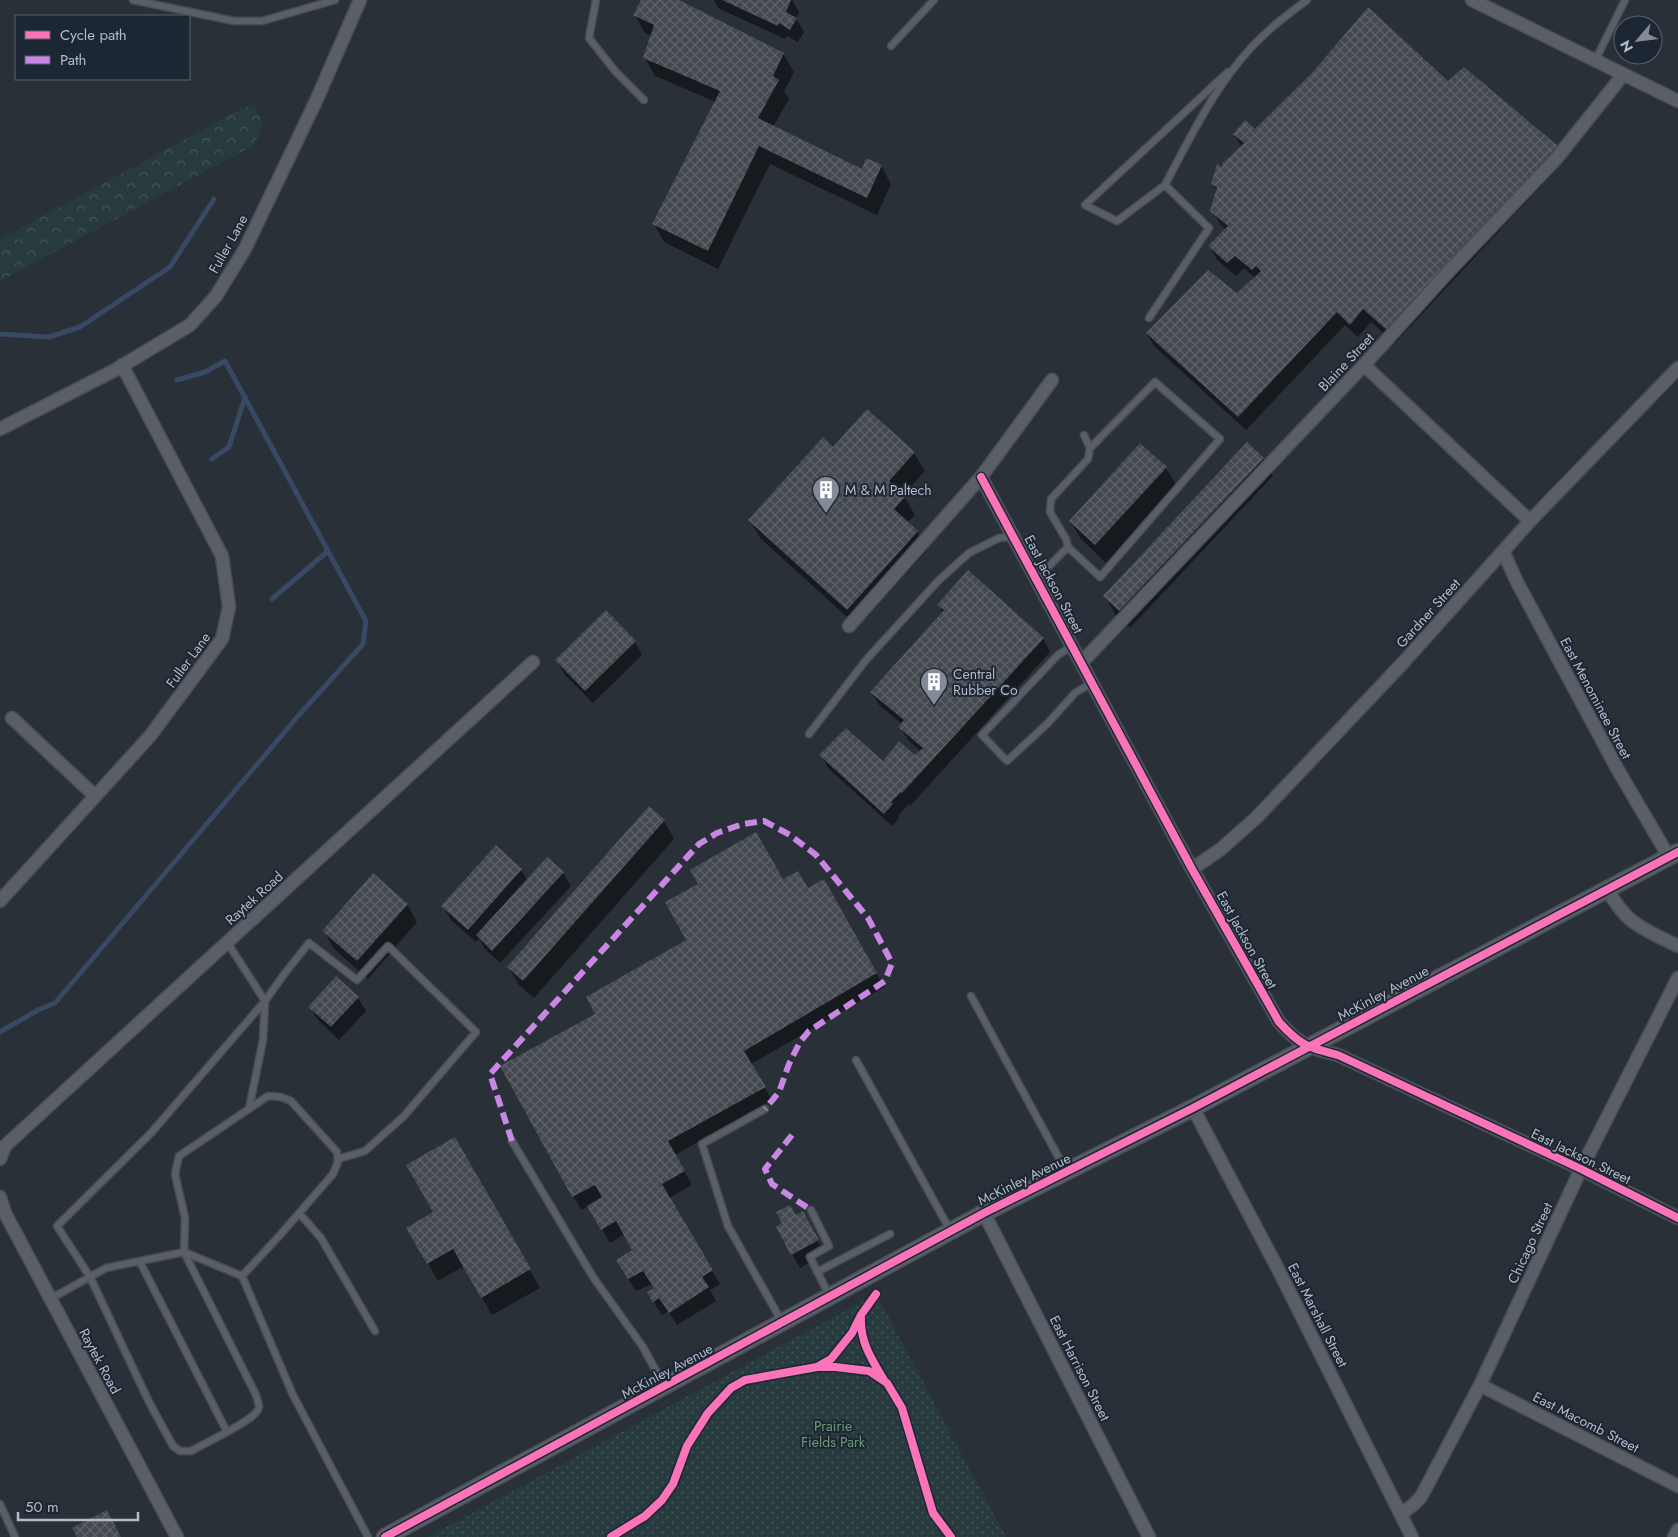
<svg xmlns="http://www.w3.org/2000/svg" width="1678" height="1537" font-family="Jost,sans-serif">
	<defs>
		<pattern id="forest-crowns" width="20" height="18" patternUnits="userSpaceOnUse" patternTransform="scale(1.25)"><rect width="20" height="18" fill="#273a3e"/><path d="M2 6a3 3 0 1 1 6 0M12 15a3 3 0 1 1 6 0" fill="none" stroke="#445559"/></pattern>
		<pattern id="park-dots" width="8" height="8" patternUnits="userSpaceOnUse" patternTransform="scale(1.25)"><rect width="8" height="8" fill="#273a3e"/><path d="M2 2h.1M6 6h.1" fill="none" stroke="#445559" stroke-width="1.8" stroke-linecap="round"/></pattern>
		<pattern id="building-cross-hatch" width="8" height="8" patternUnits="userSpaceOnUse" patternTransform="scale(1.25)"><rect width="8" height="8" fill="#444950"/><path d="M0 0l8 8M0 8l8-8" fill="none" stroke="#5d6168"/></pattern>
	</defs>
	<rect width="100%" height="100%" fill="#2a3038"/>
	<path fill="url(#forest-crowns)" d="M 254,104 L 263,125 L 258,137 L 251,147 L 0,281 L 0,239 L 241,109 Z"/>
	<path fill="url(#park-dots)" d="M 876,1294 L 1006,1537 L 428,1537 Z"/>
	<path fill="#0007" d="M 642,0 L 676,0 L 783,54 L 794,72 L 784,91 L 789,99 L 773,127 L 863,171 L 881,166 L 891,184 L 877,215 L 770,164 L 718,269 L 664,242 L 654,224 L 716,102 L 655,76 L 645,58 L 652,36 L 645,33 L 635,15 Z
		M 714,0 L 792,0 L 799,12 L 796,18 L 804,32 L 798,42 L 787,36 L 785,39 L 718,8 Z
		M 1464,69 L 1557,147 L 1565,160 L 1395,343 L 1371,322 L 1358,337 L 1345,325 L 1246,430 L 1155,347 L 1147,334 L 1237,295 L 1255,278 L 1244,268 L 1236,276 L 1217,260 L 1210,247 L 1226,230 L 1220,224 L 1212,210 L 1217,192 L 1213,184 L 1223,168 L 1242,147 L 1234,134 L 1255,131 L 1448,83 Z
		M 867,411 L 914,453 L 925,471 L 903,495 L 915,515 L 907,523 L 917,532 L 927,550 L 858,627 L 760,538 L 750,520 L 833,448 Z
		M 1141,444 L 1166,468 L 1177,486 L 1106,563 L 1081,539 L 1070,521 Z
		M 1263,458 L 1273,476 L 1130,628 L 1115,614 L 1105,596 Z
		M 939,605 L 1043,638 L 1050,652 L 910,806 L 909,804 L 898,816 L 899,818 L 892,826 L 829,769 L 821,755 L 883,763 L 915,757 L 921,752 L 908,740 L 900,727 L 902,724 L 879,705 L 872,692 L 943,613 Z
		M 635,642 L 642,655 L 593,703 L 564,674 L 557,660 Z
		M 649,808 L 664,821 L 674,839 L 534,998 L 519,985 L 508,967 Z
		M 521,870 L 527,880 L 563,873 L 571,886 L 500,963 L 485,949 L 479,939 L 476,942 L 451,920 L 443,906 Z
		M 782,881 L 807,889 L 823,881 L 884,987 L 751,1064 L 772,1100 L 675,1155 L 692,1185 L 669,1198 L 720,1284 L 710,1290 L 716,1301 L 677,1325 L 668,1311 L 662,1315 L 656,1306 L 648,1293 L 655,1288 L 652,1284 L 636,1291 L 625,1274 L 634,1250 L 625,1234 L 610,1243 L 589,1206 L 581,1210 L 502,1066 L 597,1015 L 688,941 Z
		M 407,904 L 417,922 L 368,979 L 334,949 L 324,931 Z
		M 358,998 L 366,1011 L 339,1040 L 318,1020 L 310,1007 Z
		M 455,1139 L 540,1288 L 492,1315 L 464,1266 L 438,1281 L 408,1228 L 435,1213 Z
		M 802,1213 L 825,1254 L 800,1268 L 777,1227 Z"/>
	<g fill="none" stroke-linecap="round" stroke-linejoin="round">
		<path stroke="#384963" stroke-width="5" d="M 0,334 L 49,337 L 80,327 L 170,267 L 214,199
			M 212,459 L 229,447 L 245,397
			M 272,599 L 328,551
			M 0,1032 L 38,1010 L 55,1003 L 299,715 L 363,644 L 366,621 L 225,361 L 205,372 L 177,380"/>
	</g>
	<path fill="url(#building-cross-hatch)" d="M 641,0 L 679,0 L 784,53 L 773,76 L 779,80 L 758,118 L 862,169 L 866,158 L 882,165 L 867,198 L 759,146 L 708,251 L 652,224 L 720,91 L 643,58 L 654,25 L 633,15 Z
		M 722,0 L 791,0 L 786,12 L 797,18 L 790,30 L 779,23 L 778,26 Z
		M 1368,7 L 1448,81 L 1464,67 L 1558,146 L 1387,330 L 1363,309 L 1350,325 L 1337,312 L 1238,417 L 1146,333 L 1208,270 L 1237,293 L 1261,271 L 1256,266 L 1252,270 L 1235,256 L 1227,263 L 1208,246 L 1228,226 L 1210,211 L 1217,187 L 1211,184 L 1217,164 L 1222,167 L 1223,163 L 1244,143 L 1233,134 L 1245,120 L 1255,129 L 1312,73 Z
		M 867,409 L 915,452 L 889,481 L 906,496 L 894,509 L 918,531 L 847,610 L 748,520 L 823,437 L 833,447 Z
		M 1247,442 L 1264,458 L 1119,611 L 1103,596 Z
		M 1140,443 L 1167,467 L 1095,545 L 1069,521 Z
		M 968,570 L 1044,638 L 902,793 L 901,792 L 891,802 L 893,804 L 884,814 L 819,755 L 846,728 L 883,761 L 899,741 L 915,755 L 923,748 L 898,727 L 904,720 L 870,692 L 944,610 L 937,605 Z
		M 606,610 L 636,641 L 585,691 L 555,660 Z
		M 649,806 L 665,820 L 523,981 L 507,967 Z
		M 756,832 L 783,879 L 798,871 L 808,888 L 824,879 L 877,973 L 744,1051 L 766,1087 L 668,1141 L 685,1171 L 662,1184 L 713,1270 L 702,1277 L 709,1287 L 669,1313 L 659,1298 L 653,1303 L 647,1292 L 654,1288 L 643,1271 L 628,1279 L 616,1260 L 632,1250 L 616,1221 L 601,1230 L 587,1206 L 602,1197 L 595,1185 L 572,1197 L 500,1066 L 595,1014 L 586,997 L 686,940 L 665,902 L 698,884 L 690,870 Z
		M 496,845 L 522,869 L 468,930 L 441,906 Z
		M 547,857 L 564,872 L 492,951 L 476,935 Z
		M 373,873 L 408,904 L 357,961 L 322,931 Z
		M 336,976 L 359,997 L 331,1027 L 308,1007 Z
		M 455,1137 L 531,1269 L 481,1298 L 453,1249 L 427,1264 L 406,1228 L 433,1212 L 406,1165 Z
		M 790,1205 L 796,1215 L 803,1211 L 819,1240 L 791,1255 L 776,1227 L 782,1223 L 776,1212 Z
		M 107,1510 L 121,1537 L 77,1537 L 72,1528 Z"/>
	<g fill="none" stroke-linecap="round" stroke-linejoin="round">
		<defs>
			<path id="service" d="M 133,0 L 234,21 L 262,21 L 335,0
				M 596,0 L 589,38 L 615,71 L 644,100
				M 891,46 L 934,0
				M 1595,61 L 1625,0
				M 1165,185 L 1117,221 L 1085,205 L 1228,72
				M 1149,318 L 1209,228 L 1165,185 C 1194,130 1221,73 1268,31 C 1280,20 1294,10 1307,0
				M 1068,547 L 1100,577 L 1220,439 L 1155,382 L 1090,448
				M 1037,578 L 1068,547 L 1066,539 L 1050,512 L 1051,499 L 1088,459 L 1090,448 L 1084,435
				M 1072,646 L 1058,655 L 982,735 L 1007,761 L 1047,724 L 1075,693 L 1093,682
				M 809,734 L 866,660 L 939,580 L 969,553 L 999,538 L 1013,537
				M 227,942 L 265,1001 L 263,1040 L 249,1109
				M 971,996 L 1066,1171
				M 856,1060 L 950,1230
				M 765,1109 L 702,1144 L 728,1226 L 782,1322
				M 512,1141 L 593,1277 L 643,1347 L 663,1384
				M 811,1210 L 829,1246 L 810,1257 L 829,1295
				M 299,1213 L 321,1238 L 375,1331
				M 140,1262 L 227,1432 L 191,1451 L 180,1451 L 173,1446 L 149,1402 L 90,1277 L 57,1226 L 151,1133 L 265,1001 L 285,973 L 309,943 L 357,980 L 388,946 L 476,1032 L 404,1116 L 365,1151 L 338,1159
				M 817,1272 L 890,1234
				M 50,1299 L 106,1268 L 184,1252 L 242,1276 L 293,1395 L 368,1537
				M 227,1432 C 235,1427 258,1416 259,1407 C 259,1404 257,1399 256,1395 L 184,1252 L 185,1218 L 175,1174 L 179,1156 L 268,1096 L 281,1097 L 291,1101 L 337,1152 L 338,1162 L 333,1174 L 280,1235 L 242,1276
				M 0,1504 L 15,1537"/>
			<path id="minor" d="M 1472,0 L 1678,101
				M 1364,365 L 1530,521
				M 0,429 L 115,370 L 190,325 L 216,296 L 245,249 L 316,101 L 360,0
				M 981,477 L 1192,869 L 1279,1022 C 1301,1046 1307,1047 1338,1055 L 1581,1169 L 1678,1218
				M 1503,551 L 1517,582 L 1618,770 L 1669,857
				M 849,626 L 981,477 L 1052,380
				M 1082,662 L 1364,365 L 1450,270 L 1556,159 L 1623,75
				M 12,718 L 95,796
				M 1192,869 L 1221,849 L 1257,817 L 1401,665 L 1530,521 L 1678,368
				M 1607,889 C 1628,926 1642,928 1678,946
				M 0,901 L 150,736 L 222,639 L 229,607 L 222,556 L 122,365
				M 1193,1108 L 1279,1271 L 1412,1537
				M 0,1159 L 5,1146 L 533,662
				M 0,1197 L 5,1213 L 177,1537
				M 984,1213 L 1149,1537
				M 1480,1385 L 1678,1486
				M 1401,1514 L 1413,1505 L 1421,1497 L 1480,1385 L 1581,1169 L 1678,978
				M 1674,1537 L 1678,1530"/>
			<path id="tertiary" d="M 385,1537 L 984,1213 L 1193,1108 L 1678,852"/>
		</defs>
		<use href="#service" stroke="#484c53" stroke-width="9"/>
		<use href="#minor" stroke="#484c53" stroke-width="15"/>
		<use href="#tertiary" stroke="#484c53" stroke-width="19"/>
		<use href="#service" stroke="#5a5e66" stroke-width="6"/>
		<use href="#minor" stroke="#5a5e66" stroke-width="12"/>
		<use href="#tertiary" stroke="#5a5e66" stroke-width="16"/>
		<path stroke="#c787e3" stroke-width="6" stroke-dasharray="12 6" stroke-linecap="butt" d="M 792,1135 L 765,1169 L 772,1184 L 811,1210
			M 512,1141 L 490,1074 L 699,844 L 717,833 L 743,824 L 764,821 L 790,835 L 816,855 L 868,918 L 892,963 L 885,981 L 809,1031 L 800,1042 L 789,1064 L 779,1092 L 765,1109"/>
		<defs>
			<path id="cycleway" d="M 981,477 L 1192,869 L 1279,1022 C 1301,1046 1307,1047 1338,1055 L 1581,1169 L 1678,1218
				M 861,1318 C 860,1342 872,1360 884,1380
				M 817,1367 L 831,1359 L 852,1333 L 861,1315 L 876,1294
				M 385,1537 L 984,1213 L 1193,1108 L 1678,852
				M 611,1537 L 645,1516 L 662,1500 L 673,1484 L 687,1446 L 708,1413 L 731,1388 L 745,1380 L 817,1367 L 835,1367 L 869,1371 L 887,1383 L 902,1408 L 933,1513 L 951,1537"/>
		</defs>
		<use href="#cycleway" stroke="#1d2633" stroke-width="11"/>
		<use href="#cycleway" stroke="#fb73b8" stroke-width="8"/>
	</g>
	<defs>
		<symbol id="building-pin" viewBox="-11 -11 22 30"><path d="M0 17L-7.5 6A9.5 9.5 0 1 1 7.5 6Z" fill="#848b96" stroke="#1d2633"/><path d="M-4-6H4V6H1V3H-1V6H-4ZM-2.5-4.3h1.7v1.8h-1.7ZM.8-4.3h1.7v1.8H.8ZM-2.5-1h1.7V.8h-1.7ZM.8-1h1.7V.8H.8Z" fill="#fff"/></symbol>
	</defs>
	<g fill-rule="evenodd">
		<use href="#building-pin" x="810" y="474" width="32" height="43"/>
		<use href="#building-pin" x="918" y="666" width="32" height="43"/>
	</g>
	<g text-anchor="middle" stroke-width="4" stroke-linejoin="round" paint-order="stroke">
		<g font-size="14" fill="#b4bcc9" stroke="#1d2633">
			<text transform="translate(228 244) rotate(-61)" y="5">Fuller Lane</text>
			<text transform="translate(1346 362) rotate(-47)" y="5">Blaine Street</text>
			<text transform="translate(1054 584) rotate(62)" y="5">East Jackson Street</text>
			<text transform="translate(1428 613) rotate(-48)" y="5">Gardner Street</text>
			<text transform="translate(188 660) rotate(-54)" y="5">Fuller Lane</text>
			<text transform="translate(1596 698) rotate(62)" y="5">East Menominee Street</text>
			<text transform="translate(254 898) rotate(-42)" y="5">Raytek Road</text>
			<text transform="translate(1247 940) rotate(61)" y="5">East Jackson Street</text>
			<text transform="translate(1383 993) rotate(-28)" y="5">McKinley Avenue</text>
			<text transform="translate(1581 1156) rotate(26)" y="5">East Jackson Street</text>
			<text transform="translate(1024 1179) rotate(-26)" y="5">McKinley Avenue</text>
			<text transform="translate(1530 1243) rotate(-65)" y="5">Chicago Street</text>
			<text transform="translate(1318 1315) rotate(63)" y="5">East Marshall Street</text>
			<text transform="translate(100 1361) rotate(62)" y="5">Raytek Road</text>
			<text transform="translate(1080 1368) rotate(63)" y="5">East Harrison Street</text>
			<text transform="translate(667 1371) rotate(-28)" y="5">McKinley Avenue</text>
			<text transform="translate(1586 1422) rotate(27)" y="5">East Macomb Street</text>
		</g>
		<g font-size="14" fill="#b4bcc9" stroke="#1d2633" text-anchor="start">
			<text x="845" y="495">M &amp; M Paltech</text>
			<text x="953" y="679">Central<tspan x="953" dy="16">Rubber Co</tspan></text>
		</g>
		<g font-size="14" fill="#6b9a76" stroke="#1d2633">
			<text x="833" y="1431">Prairie<tspan x="833" dy="16">Fields Park</tspan></text>
		</g>
	</g>
	<rect x="15" y="15" width="175" height="65" fill="#1d2633" stroke="#59626f"/>
	<rect x="25" y="31" width="25" height="8" fill="#fb73b8" stroke="#59626f"/>
	<text x="60" y="40" font-size="15" fill="#b4bcc9">Cycle path</text>
	<rect x="25" y="56" width="25" height="8" fill="#c787e3" stroke="#59626f"/>
	<text x="60" y="65" font-size="15" fill="#b4bcc9">Path</text>
	<g transform="translate(1638 40) rotate(242)"><circle r="24" fill="#1d2633" stroke="#59626f"/>
	<path d="M0-4L9 19L0 12L-9 19Z" fill="#848b96"/>
	<text y="-8" font-size="14" font-weight="bold" text-anchor="middle" fill="#b4bcc9">N</text>
	</g>
	<path d="M18 1512v8h120v-8" fill="none" stroke="#b4bcc9" stroke-width="2.5"/>
	<text x="25" y="1512" font-size="15" fill="#b4bcc9" stroke="#1d2633" stroke-width="4" paint-order="stroke">50 m</text>
</svg>
